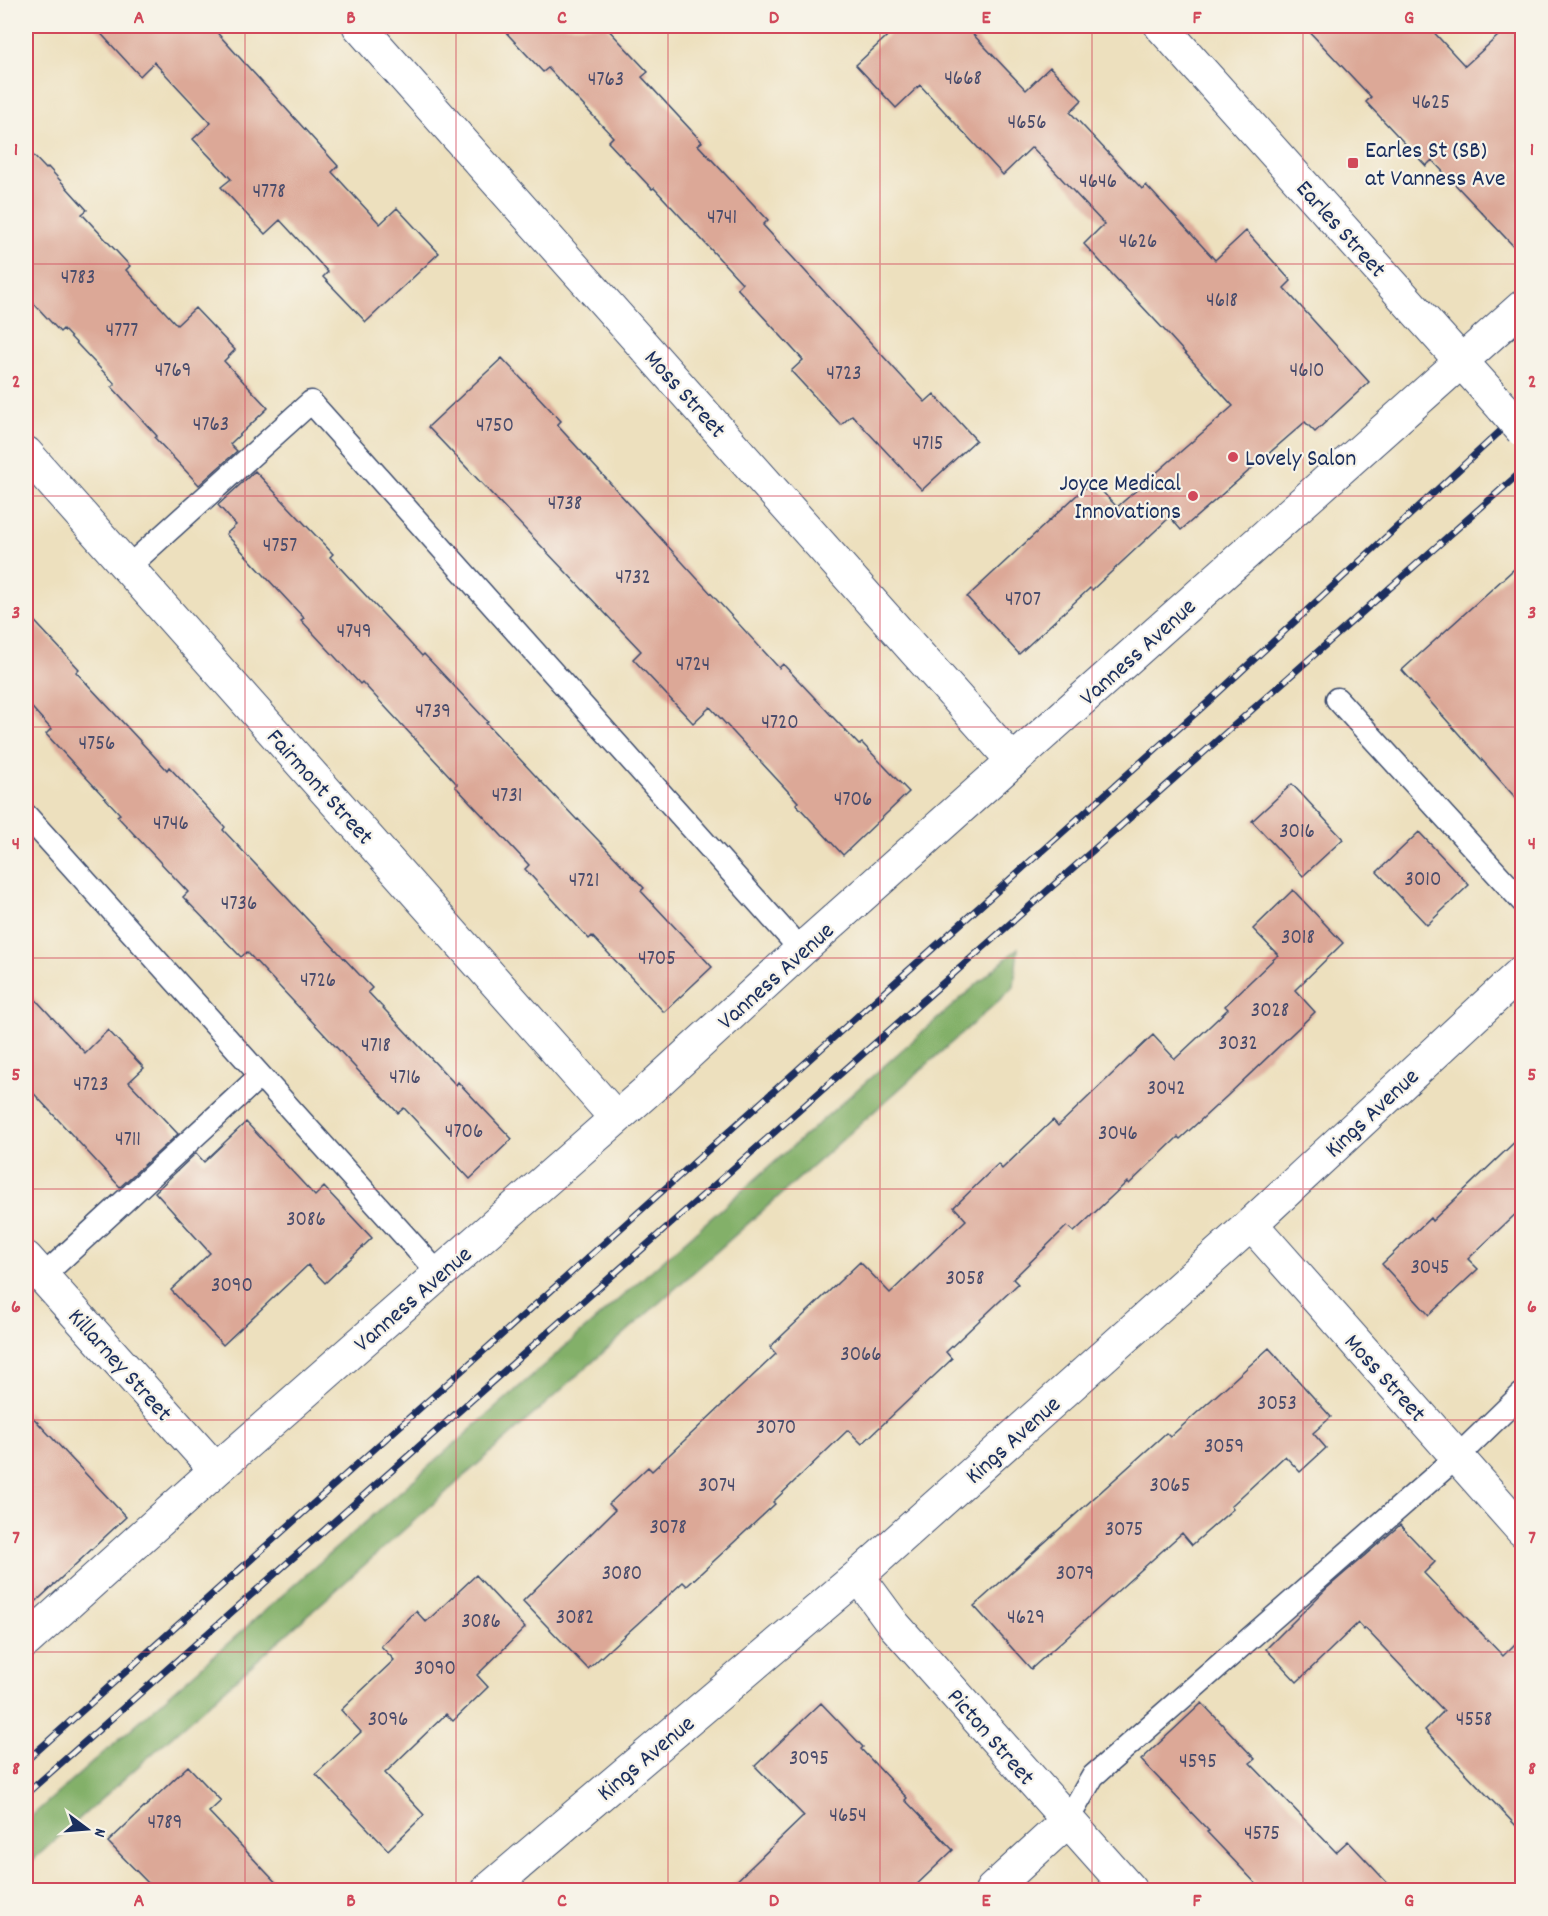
<svg xmlns="http://www.w3.org/2000/svg" width="1548" height="1916" font-family="Dekko,sans-serif">
	<rect width="100%" height="100%" fill="#f7f3e8"/>
	<filter id="ink" filterUnits="userSpaceOnUse"><feTurbulence type="fractalNoise" baseFrequency=".0167" numOctaves="2"/><feDisplacementMap in="SourceGraphic" scale="12" xChannelSelector="R" yChannelSelector="G"/><feConvolveMatrix kernelMatrix="1 2 1 2 8 2 1 2 1" color-interpolation-filters="sRGB"/></filter>
	<filter id="wash" filterUnits="userSpaceOnUse"><feTurbulence type="fractalNoise" baseFrequency=".008" numOctaves="4" result="noise"/><feDisplacementMap in="SourceGraphic" scale="24" xChannelSelector="R" yChannelSelector="G"/><feGaussianBlur stdDeviation="1.35" result="paint"/><feColorMatrix in="noise" values="0 0 0 0 0 0 0 0 0 0 0 0 0 0 0 0 0 1.4 0 .05"/><feComposite in="paint" operator="in"/></filter>
	<g filter="url(#wash)">
		<rect width="100%" height="100%" fill="#ede0be"/>
		<path fill="#83b069" stroke="#4f7064" stroke-width="1.5" d="M 1018,948 L 1014,987 L 26,1866 L 26,1821 Z"/>
		<g id="blocks">
			<path fill="#dca897" d="M 94,26 L 211,26 L 338,166 L 332,172 L 380,224 L 397,208 L 439,253 L 366,322 L 323,277 L 328,272 L 280,220 L 265,234 L 221,187 L 231,179 L 193,139 L 211,123 L 154,62 L 140,76 Z
				M 500,26 L 605,26 L 648,72 L 642,77 L 702,142 L 698,145 L 768,220 L 763,225 L 925,402 L 934,394 L 976,440 L 922,490 L 852,415 L 841,425 L 791,371 L 803,360 L 737,288 L 742,283 L 654,188 L 652,189 L 608,142 L 613,137 L 548,68 L 543,72 Z
				M 898,26 L 965,26 L 1026,90 L 1050,67 L 1082,100 L 1070,112 L 1142,189 L 1146,185 L 1215,260 L 1246,231 L 1291,281 L 1284,288 L 1369,382 L 1315,432 L 1305,422 L 1181,530 L 1170,517 L 1092,590 L 1090,588 L 1019,654 L 967,597 L 1092,481 L 1117,507 L 1233,406 L 1167,333 L 1084,244 L 1104,224 L 1032,147 L 1003,175 L 920,85 L 896,108 L 856,65 Z
				M 1304,26 L 1428,26 L 1465,66 L 1509,26 L 1522,26 L 1522,255 L 1432,160 L 1426,166 L 1366,102 L 1371,97 Z
				M 26,148 L 46,169 L 48,167 L 87,210 L 82,214 L 130,266 L 126,270 L 177,325 L 195,308 L 235,350 L 224,361 L 268,408 L 230,444 L 237,451 L 199,485 L 155,438 L 157,436 L 112,387 L 115,384 L 63,329 L 60,332 L 26,295 Z
				M 502,358 L 561,421 L 557,425 L 779,668 L 783,664 L 859,745 L 862,743 L 909,792 L 843,855 L 796,804 L 798,802 L 710,707 L 693,723 L 633,659 L 641,651 L 428,427 Z
				M 255,471 L 333,554 L 330,557 L 422,656 L 424,654 L 488,722 L 486,723 L 577,820 L 578,819 L 644,888 L 641,891 L 712,967 L 664,1012 L 592,936 L 589,939 L 525,869 L 529,865 L 455,786 L 457,784 L 362,682 L 360,684 L 301,620 L 304,618 L 226,534 L 236,525 L 218,505 Z
				M 1522,562 L 1522,805 L 1402,670 Z
				M 26,612 L 79,669 L 76,672 L 167,770 L 169,767 L 225,827 L 223,830 L 372,988 L 368,992 L 456,1085 L 458,1082 L 512,1139 L 470,1179 L 404,1108 L 398,1113 L 247,952 L 241,957 L 183,897 L 188,892 L 117,816 L 120,814 L 46,734 L 51,729 L 26,701 Z
				M 1292,784 L 1343,839 L 1303,876 L 1252,821 Z
				M 1419,832 L 1469,885 L 1427,925 L 1377,872 Z
				M 1293,890 L 1343,943 L 1295,990 L 1315,1012 L 1227,1096 L 1180,1139 L 1178,1137 L 1129,1184 L 1127,1182 L 1074,1232 L 1067,1226 L 1013,1279 L 1018,1284 L 946,1352 L 952,1359 L 862,1444 L 848,1430 L 773,1502 L 775,1504 L 687,1586 L 683,1582 L 588,1669 L 523,1601 L 615,1510 L 609,1504 L 648,1467 L 652,1471 L 776,1354 L 770,1347 L 860,1262 L 890,1293 L 966,1220 L 954,1207 L 998,1164 L 1002,1169 L 1053,1120 L 1058,1126 L 1153,1035 L 1175,1059 L 1228,1009 L 1225,1006 L 1278,955 L 1253,929 Z
				M 26,989 L 85,1053 L 108,1030 L 144,1068 L 129,1082 L 178,1134 L 120,1187 L 26,1085 Z
				M 246,1122 L 315,1196 L 324,1187 L 372,1238 L 325,1283 L 308,1265 L 223,1345 L 171,1290 L 210,1253 L 155,1192 L 196,1153 L 204,1162 Z
				M 1522,1135 L 1522,1208 L 1468,1259 L 1478,1269 L 1429,1315 L 1382,1264 L 1430,1218 L 1432,1221 Z
				M 1269,1348 L 1331,1417 L 1313,1433 L 1326,1448 L 1300,1472 L 1285,1456 L 1231,1506 L 1233,1509 L 1192,1545 L 1182,1533 L 1031,1669 L 974,1606 L 1166,1433 L 1170,1437 Z
				M 26,1410 L 126,1517 L 26,1611 Z
				M 1400,1525 L 1435,1562 L 1424,1573 L 1503,1656 L 1522,1637 L 1522,1832 L 1425,1730 L 1444,1711 L 1365,1628 L 1364,1630 L 1358,1623 L 1297,1682 L 1266,1649 L 1326,1589 Z
				M 476,1575 L 525,1628 L 477,1675 L 488,1687 L 453,1721 L 446,1714 L 385,1773 L 424,1815 L 388,1850 L 316,1774 L 361,1732 L 341,1710 L 394,1660 L 381,1646 L 416,1611 L 426,1622 Z
				M 821,1703 L 863,1747 L 861,1749 L 907,1798 L 905,1800 L 953,1850 L 911,1890 L 727,1890 L 804,1816 L 755,1766 Z
				M 1202,1703 L 1255,1759 L 1250,1763 L 1336,1852 L 1348,1841 L 1394,1890 L 1262,1890 L 1207,1832 L 1209,1831 L 1141,1760 Z
				M 188,1766 L 221,1801 L 209,1812 L 283,1890 L 155,1890 L 108,1842 Z"/>
		</g>
	</g>
	<g filter="url(#ink)">
		<use href="#blocks" fill-opacity="0" stroke="#3a4a6c" stroke-width="1.5"/>
		<g fill="none" stroke-linecap="round" stroke-linejoin="round">
			<defs>
				<path id="service" d="M 127,568 L 311,402 L 801,950
					M 1337,699 L 1522,901
					M 26,815 L 439,1274
					M 42,1277 L 260,1076
					M 1067,1821 L 1093,1776 L 1457,1457 L 1522,1394"/>
				<path id="minor" d="M 359,26 L 1013,761
					M 26,453 L 616,1118
					M 1251,1224 L 1522,1530
					M 26,1258 L 216,1470
					M 858,1576 L 894,1625 L 1130,1890
					M 26,1641 L 216,1470 L 653,1086 L 801,950 L 1522,307
					M 488,1890 L 858,1576 L 1251,1224 L 1522,972
					M 992,1890 L 1067,1821"/>
				<path id="tertiary" d="M 1161,26 L 1503,408"/>
			</defs>
			<use href="#service" stroke="#3a4a6c" stroke-width="25"/>
			<use href="#minor" stroke="#3a4a6c" stroke-width="35"/>
			<use href="#tertiary" stroke="#3a4a6c" stroke-width="35"/>
			<use href="#service" stroke="#fff" stroke-width="22"/>
			<use href="#minor" stroke="#fff" stroke-width="33"/>
			<use href="#tertiary" stroke="#fff" stroke-width="33"/>
			<defs>
				<path id="rail" d="M 26,1761 L 1207,703 L 1522,411
					M 26,1794 L 1522,471"/>
			</defs>
			<use href="#rail" stroke="#1b2f5e" stroke-width="7"/>
			<use href="#rail" stroke="#f7f3e8" stroke-width="4.5" stroke-dasharray="14" stroke-linecap="butt"/>
			<defs>
				<path id="tertiary-bridge" d="M 1503,408 L 1522,430"/>
			</defs>
			<use href="#tertiary-bridge" stroke="#3a4a6c" stroke-width="35" stroke-linecap="butt"/>
			<use href="#tertiary-bridge" stroke="#fff" stroke-width="33"/>
		</g>
	</g>
	<path fill="none" stroke="#d1495b" stroke-width="1.5" stroke-opacity="0.55" d="M 245,26 L 245,1890M 456,26 L 456,1890M 668,26 L 668,1890M 880,26 L 880,1890M 1092,26 L 1092,1890M 1303,26 L 1303,1890M 26,264 L 1522,264M 26,496 L 1522,496M 26,727 L 1522,727M 26,958 L 1522,958M 26,1189 L 1522,1189M 26,1420 L 1522,1420M 26,1652 L 1522,1652"/>
	<g fill="#d1495b" stroke="#f7f3e8" stroke-width="2">
		<rect x="1347" y="157" width="12" height="12" rx="3"/>
		<circle cx="1233" cy="457" r="6"/>
		<circle cx="1193" cy="496" r="6"/>
	</g>
	<g text-anchor="middle" stroke-width="4.5" stroke-linejoin="round" paint-order="stroke">
		<g font-size="21" fill="#4b4d6c">
			<text x="963" y="84">4668</text>
			<text x="606" y="85">4763</text>
			<text x="1431" y="108">4625</text>
			<text x="1027" y="128">4656</text>
			<text x="1098" y="187">4646</text>
			<text x="269" y="197">4778</text>
			<text x="722" y="223">4741</text>
			<text x="1138" y="247">4626</text>
			<text x="78" y="283">4783</text>
			<text x="1222" y="306">4618</text>
			<text x="122" y="336">4777</text>
			<text x="173" y="376">4769</text>
			<text x="1307" y="376">4610</text>
			<text x="844" y="379">4723</text>
			<text x="211" y="430">4763</text>
			<text x="495" y="431">4750</text>
			<text x="928" y="449">4715</text>
			<text x="565" y="509">4738</text>
			<text x="280" y="551">4757</text>
			<text x="633" y="583">4732</text>
			<text x="1023" y="605">4707</text>
			<text x="354" y="637">4749</text>
			<text x="693" y="670">4724</text>
			<text x="433" y="717">4739</text>
			<text x="780" y="728">4720</text>
			<text x="97" y="749">4756</text>
			<text x="507" y="801">4731</text>
			<text x="853" y="805">4706</text>
			<text x="171" y="829">4746</text>
			<text x="1297" y="837">3016</text>
			<text x="1423" y="885">3010</text>
			<text x="584" y="886">4721</text>
			<text x="239" y="909">4736</text>
			<text x="1298" y="943">3018</text>
			<text x="657" y="964">4705</text>
			<text x="318" y="986">4726</text>
			<text x="1270" y="1016">3028</text>
			<text x="1238" y="1049">3032</text>
			<text x="376" y="1051">4718</text>
			<text x="405" y="1083">4716</text>
			<text x="91" y="1090">4723</text>
			<text x="1166" y="1094">3042</text>
			<text x="464" y="1137">4706</text>
			<text x="1118" y="1139">3046</text>
			<text x="128" y="1145">4711</text>
			<text x="306" y="1225">3086</text>
			<text x="1430" y="1273">3045</text>
			<text x="965" y="1284">3058</text>
			<text x="232" y="1291">3090</text>
			<text x="861" y="1360">3066</text>
			<text x="1277" y="1409">3053</text>
			<text x="776" y="1433">3070</text>
			<text x="1224" y="1452">3059</text>
			<text x="717" y="1491">3074</text>
			<text x="1170" y="1491">3065</text>
			<text x="668" y="1533">3078</text>
			<text x="1124" y="1535">3075</text>
			<text x="622" y="1579">3080</text>
			<text x="1075" y="1579">3079</text>
			<text x="575" y="1623">3082</text>
			<text x="1026" y="1623">4629</text>
			<text x="481" y="1627">3086</text>
			<text x="435" y="1674">3090</text>
			<text x="388" y="1725">3096</text>
			<text x="1474" y="1725">4558</text>
			<text x="809" y="1764">3095</text>
			<text x="1198" y="1767">4595</text>
			<text x="848" y="1821">4654</text>
			<text x="165" y="1828">4789</text>
			<text x="1262" y="1839">4575</text>
		</g>
		<g font-size="24" fill="#1b2f5e" stroke="#f7f3e8" text-anchor="start">
			<text x="1365" y="157">Earles St (SB)<tspan x="1365" dy="28">at Vanness Ave</tspan></text>
			<text x="1245" y="465">Lovely Salon</text>
			<text x="1181" y="490" text-anchor="end">Joyce Medical<tspan x="1181" dy="28">Innovations</tspan></text>
		</g>
		<g font-size="24" fill="#1b2f5e" stroke="#f7f3e8">
			<text transform="translate(1342 228) rotate(48)" y="8">Earles Street</text>
			<text transform="translate(686 393) rotate(48)" y="8">Moss Street</text>
			<text transform="translate(1137 651) rotate(-42)" y="8">Vanness Avenue</text>
			<text transform="translate(321 786) rotate(48)" y="8">Fairmont Street</text>
			<text transform="translate(775 975) rotate(-42)" y="8">Vanness Avenue</text>
			<text transform="translate(1371 1112) rotate(-43)" y="8">Kings Avenue</text>
			<text transform="translate(412 1298) rotate(-41)" y="8">Vanness Avenue</text>
			<text transform="translate(121 1364) rotate(48)" y="8">Killarney Street</text>
			<text transform="translate(1386 1377) rotate(48)" y="8">Moss Street</text>
			<text transform="translate(1012 1439) rotate(-42)" y="8">Kings Avenue</text>
			<text transform="translate(992 1736) rotate(49)" y="8">Picton Street</text>
			<text transform="translate(645 1757) rotate(-40)" y="8">Kings Avenue</text>
		</g>
	</g>
	<rect width="1548" height="1916" fill="none" stroke="#f7f3e8" stroke-width="66"/>
	<g transform="translate(87 1829) rotate(106)" stroke="#f7f3e8" stroke-width="4.5" paint-order="stroke">
	<path d="M0-4.5L10 22L0 15L-10 22Z" fill="#1b2f5e"/>
	<text y="-9" font-size="16" font-weight="bold" text-anchor="middle" fill="#1b2f5e">N</text>
	</g>
	<rect x="33" y="33" width="1482" height="1850" fill="none" stroke="#d1495b" stroke-width="2"/>
	<g font-size="20" text-anchor="middle" font-weight="bold" fill="#d1495b">
		<text x="139" y="23">A</text>
		<text x="351" y="23">B</text>
		<text x="562" y="23">C</text>
		<text x="774" y="23">D</text>
		<text x="986" y="23">E</text>
		<text x="1197" y="23">F</text>
		<text x="1409" y="23">G</text>
		<text x="16" y="155">1</text>
		<text x="1532" y="155">1</text>
		<text x="16" y="387">2</text>
		<text x="1532" y="387">2</text>
		<text x="16" y="618">3</text>
		<text x="1532" y="618">3</text>
		<text x="16" y="849">4</text>
		<text x="1532" y="849">4</text>
		<text x="16" y="1080">5</text>
		<text x="1532" y="1080">5</text>
		<text x="16" y="1312">6</text>
		<text x="1532" y="1312">6</text>
		<text x="16" y="1543">7</text>
		<text x="1532" y="1543">7</text>
		<text x="16" y="1774">8</text>
		<text x="1532" y="1774">8</text>
		<text x="139" y="1906">A</text>
		<text x="351" y="1906">B</text>
		<text x="562" y="1906">C</text>
		<text x="774" y="1906">D</text>
		<text x="986" y="1906">E</text>
		<text x="1197" y="1906">F</text>
		<text x="1409" y="1906">G</text>
	</g>
</svg>
